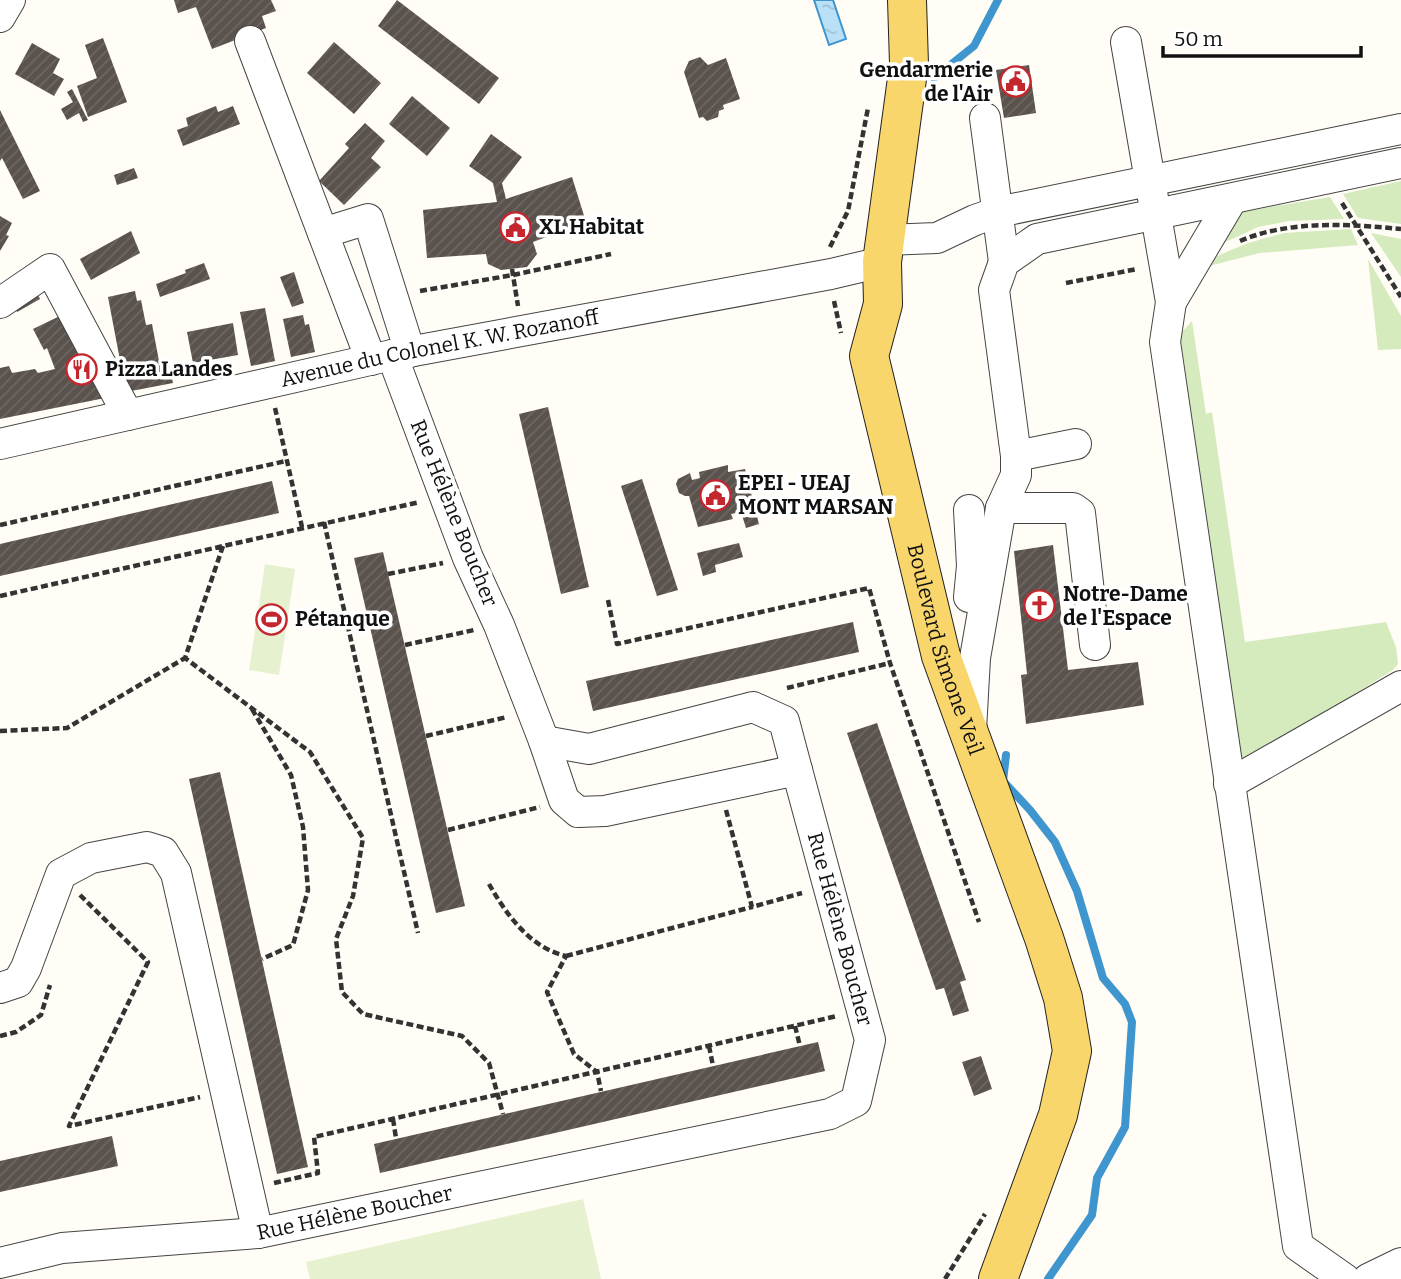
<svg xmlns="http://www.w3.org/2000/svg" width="1401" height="1279" font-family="Bitter,serif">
	<defs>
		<pattern id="water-ripples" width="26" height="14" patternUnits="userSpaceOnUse" patternTransform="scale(1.75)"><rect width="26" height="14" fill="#b9e0f7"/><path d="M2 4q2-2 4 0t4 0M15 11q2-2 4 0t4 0" fill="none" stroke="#9ebfd3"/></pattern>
		<pattern id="building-hatch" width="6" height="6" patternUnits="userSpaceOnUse" patternTransform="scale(1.75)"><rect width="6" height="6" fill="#5a524d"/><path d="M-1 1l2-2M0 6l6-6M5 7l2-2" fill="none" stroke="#6d6662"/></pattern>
	</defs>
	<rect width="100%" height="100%" fill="#fffdf5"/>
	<path fill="#d5ebbd" d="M 1401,181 L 1401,224 L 1358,218 L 1343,194 Z
		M 1330,197 L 1344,219 L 1289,221 L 1258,227 L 1217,246 L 1241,212 Z
		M 1351,229 L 1358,245 L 1260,253 L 1209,266 L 1210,259 L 1248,243 L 1284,233 Z
		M 1371,233 L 1401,239 L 1401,277 Z
		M 1368,259 L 1401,316 L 1401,349 L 1378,350 Z
		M 1192,321 L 1206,414 L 1212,412 L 1245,642 L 1386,622 L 1396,647 L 1398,664 L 1393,670 L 1255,756 L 1241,759 L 1180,334 Z"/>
	<path fill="#e6f2cf" d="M 265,564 L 295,569 L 279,675 L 249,670 Z
		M 583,1199 L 601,1279 L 310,1279 L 306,1262 Z"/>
	<path fill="url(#water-ripples)" stroke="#3f96cf" stroke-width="2" d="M 814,0 L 833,0 L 846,39 L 829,45 Z"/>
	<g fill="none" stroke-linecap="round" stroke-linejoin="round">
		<path stroke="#3f96cf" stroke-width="8" d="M 934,78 L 974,46 L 998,0
			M 1006,755 L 1003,781 L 1030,810 L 1055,842 L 1077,891 L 1103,978 L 1125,1004 L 1132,1022 L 1125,1127 L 1097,1178 L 1092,1215 L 1048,1279"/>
	</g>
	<path fill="url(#building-hatch)" d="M 174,0 L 271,0 L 276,11 L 262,16 L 266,28 L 212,49 L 196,7 L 178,13 Z
		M 397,0 L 499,78 L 479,104 L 378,26 Z
		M 103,38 L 127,102 L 88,117 L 77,86 L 97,78 L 85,45 Z
		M 334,42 L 381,83 L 354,114 L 307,73 Z
		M 32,43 L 60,59 L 53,73 L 64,79 L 54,96 L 15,74 Z
		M 700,57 L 708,65 L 726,58 L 740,99 L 723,105 L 724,109 L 719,111 L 718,117 L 707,121 L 703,117 L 699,118 L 684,72 L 689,61 Z
		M 1029,65 L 1036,113 L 1004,118 L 996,70 Z
		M 72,89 L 88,120 L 83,122 L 79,113 L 67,120 L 61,109 L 73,102 L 67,92 Z
		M 412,96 L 450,128 L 427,156 L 389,124 Z
		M 216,106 L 218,112 L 233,106 L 240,124 L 183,146 L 177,130 L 188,126 L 186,118 Z
		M 0,110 L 40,191 L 23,199 L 2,158 L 0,161 Z
		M 365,123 L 385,141 L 371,158 L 381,167 L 344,205 L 319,181 L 349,148 L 345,144 Z
		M 491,134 L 522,157 L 502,183 L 506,199 L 572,177 L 586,222 L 533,242 L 537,254 L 527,267 L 501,270 L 488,264 L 486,254 L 427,258 L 423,210 L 497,202 L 493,183 L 469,166 Z
		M 134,168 L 138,178 L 117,185 L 114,175 Z
		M 0,216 L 12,223 L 6,235 L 9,236 L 0,251 Z
		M 131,231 L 140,253 L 91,280 L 80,259 Z
		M 204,263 L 210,279 L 160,297 L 156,284 L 186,273 L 185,270 Z
		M 294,272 L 304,303 L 292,307 L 280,277 Z
		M 36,291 L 40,299 L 17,312 L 13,304 Z
		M 135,291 L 137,301 L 141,300 L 146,325 L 152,324 L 160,366 L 169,364 L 173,383 L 126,392 L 108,297 Z
		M 265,308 L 275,361 L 251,366 L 240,312 Z
		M 64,314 L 110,397 L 0,419 L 0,368 L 9,366 L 12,373 L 35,369 L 38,373 L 55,369 L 47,348 L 44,350 L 33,329 Z
		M 303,315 L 305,325 L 309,324 L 315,352 L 291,357 L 283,319 Z
		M 233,323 L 238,355 L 193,363 L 187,332 Z
		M 548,407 L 589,587 L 561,594 L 519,414 Z
		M 728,465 L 728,472 L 745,469 L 759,524 L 746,528 L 741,512 L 731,514 L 733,519 L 698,527 L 689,496 L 685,496 L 679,493 L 676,484 L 678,479 L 690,473 L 692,480 L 700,478 L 699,472 Z
		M 642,479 L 678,590 L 657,596 L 621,486 Z
		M 272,481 L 279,513 L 0,576 L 0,544 Z
		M 739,543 L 743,557 L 715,565 L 716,572 L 703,576 L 697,553 Z
		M 1053,545 L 1068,670 L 1138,662 L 1144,705 L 1026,724 L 1021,675 L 1027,674 L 1014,551 Z
		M 383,552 L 465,906 L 436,913 L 354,558 Z
		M 853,622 L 859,652 L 593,711 L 586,681 Z
		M 877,723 L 966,980 L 960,982 L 969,1011 L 953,1016 L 944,988 L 936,990 L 847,733 Z
		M 220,772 L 308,1167 L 277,1174 L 189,779 Z
		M 818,1042 L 825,1071 L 380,1173 L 374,1144 Z
		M 981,1056 L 992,1089 L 974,1096 L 962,1062 Z
		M 112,1136 L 118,1166 L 0,1192 L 0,1161 Z"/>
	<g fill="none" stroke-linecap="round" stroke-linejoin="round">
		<defs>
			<g id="minor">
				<path d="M 0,17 L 10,0"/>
				<path d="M 250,41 L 371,360"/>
				<path d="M 1126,42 L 1171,302 L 1165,342 L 1298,1246 L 1345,1279"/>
				<path d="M 985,118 L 1004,262"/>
				<path d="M 323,233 L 368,219 L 410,352"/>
				<path d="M 885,240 L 937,238 L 975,220 L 998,212 L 1401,129"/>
				<path d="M 1171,302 L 1232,199"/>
				<path d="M 0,303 L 50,269 L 128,415"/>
				<path id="s1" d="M 0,444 L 392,355 L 831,274 L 882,262"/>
				<path d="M 1016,456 L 1076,444"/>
				<path d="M 1001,508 L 1073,508 L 1080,513 L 1095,645"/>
				<path d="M 969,510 L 972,566 L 969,597"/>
				<path d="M 971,730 L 975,658 L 1001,508 L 1016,475 L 1016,456 L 994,290 L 1004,262 L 1037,239 L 1401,163"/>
				<path d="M 544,741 L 589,749 L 753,707 L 784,721 L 797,770"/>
				<path d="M 1229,784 L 1401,686"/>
				<path d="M 0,988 L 18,982 L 26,968 L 61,874 L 91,858 L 147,847 L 163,852 L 176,873 L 258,1233"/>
				<path id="s2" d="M 0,1263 L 62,1248 L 258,1233 L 830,1114 L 856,1101 L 870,1040 L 797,770 L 605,811 L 578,812 L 564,800 L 544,741 L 499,625 L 468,558 L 392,355"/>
				<path d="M 1368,1279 L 1401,1263"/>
			</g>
			<g id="major">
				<path id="s3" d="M 907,0 L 909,64 L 882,262 L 883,304 L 869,356 L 941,656 L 1044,938 L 1063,998 L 1072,1051 L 1058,1115 L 998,1279"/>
			</g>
		</defs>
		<use href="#minor" stroke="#444" stroke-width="32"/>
		<use href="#major" stroke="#222" stroke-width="40"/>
		<path stroke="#333" stroke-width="4.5" stroke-dasharray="7 3.5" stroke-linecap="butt" d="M 1342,203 L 1401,297
			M 1240,241 C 1289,220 1349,224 1401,229
			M 830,247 L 848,211 L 868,108
			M 512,269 L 518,306
			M 1066,283 L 1137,269
			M 420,291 L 513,275 L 611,254
			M 834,301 L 841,333
			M 275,408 L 302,527
			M 324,522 L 418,933
			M 0,525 L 286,461
			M 223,546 L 185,658 L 310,752 L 363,838 L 353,896 L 336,939 L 342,992 L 363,1014 L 462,1036 L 489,1063 L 503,1114
			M 388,574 L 443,563
			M 0,596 L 420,502
			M 608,600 L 617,644 L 869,588 L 890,663 L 979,922
			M 405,645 L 474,630
			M 787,688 L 890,663
			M 252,709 L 291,775 L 303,827 L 308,890 L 293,945 L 262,959
			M 0,731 L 67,728 L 185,658
			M 426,736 L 507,717
			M 726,810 L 752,907 L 802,893
			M 448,830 L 540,807
			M 489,884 C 506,914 530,948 566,956 L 547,992 L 574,1054 L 597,1072 L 601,1091
			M 80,895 L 148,962 L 69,1126 L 200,1097
			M 566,956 L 752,907
			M 795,1026 L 800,1046
			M 0,1036 L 16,1032 L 41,1015 L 50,985
			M 709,1046 L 713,1066
			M 393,1119 L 396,1138
			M 274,1183 L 318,1173 L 314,1137 L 837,1016
			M 945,1279 L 985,1214"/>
		<use href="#minor" stroke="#fff" stroke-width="30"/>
		<use href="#major" stroke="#f9d66b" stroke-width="38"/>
	</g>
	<defs>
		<symbol id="civic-ring" viewBox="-11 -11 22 22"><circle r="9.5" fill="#fff" stroke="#c4262e" stroke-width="1.5"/><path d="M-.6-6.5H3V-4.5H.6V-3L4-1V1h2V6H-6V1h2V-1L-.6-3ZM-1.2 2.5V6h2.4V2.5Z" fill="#c4262e"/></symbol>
		<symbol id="restaurant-ring" viewBox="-11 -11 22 22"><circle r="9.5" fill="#fff" stroke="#c4262e" stroke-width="1.5"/><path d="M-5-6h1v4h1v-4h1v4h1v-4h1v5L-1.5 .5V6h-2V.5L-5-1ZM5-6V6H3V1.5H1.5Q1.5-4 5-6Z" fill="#c4262e"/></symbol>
		<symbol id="church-ring" viewBox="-11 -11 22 22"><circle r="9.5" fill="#fff" stroke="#c4262e" stroke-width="1.5"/><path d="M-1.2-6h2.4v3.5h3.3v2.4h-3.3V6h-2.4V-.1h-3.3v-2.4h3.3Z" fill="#c4262e"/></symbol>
		<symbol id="stadium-ring" viewBox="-11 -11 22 22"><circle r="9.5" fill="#fff" stroke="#c4262e" stroke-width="1.5"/><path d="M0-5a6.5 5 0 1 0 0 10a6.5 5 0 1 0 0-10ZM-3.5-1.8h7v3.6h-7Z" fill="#c4262e"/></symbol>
	</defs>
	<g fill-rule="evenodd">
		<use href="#civic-ring" x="998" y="64" width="35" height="35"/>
		<use href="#civic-ring" x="498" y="210" width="35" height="35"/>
		<use href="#restaurant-ring" x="64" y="352" width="35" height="35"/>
		<use href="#civic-ring" x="698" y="478" width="35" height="35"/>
		<use href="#church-ring" x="1022" y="588" width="35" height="35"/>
		<use href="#stadium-ring" x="254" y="602" width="35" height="35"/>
	</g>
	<g text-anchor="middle" stroke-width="7" stroke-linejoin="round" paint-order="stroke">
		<g font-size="21" font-weight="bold" fill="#111" stroke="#fff" text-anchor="start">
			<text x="993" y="77" text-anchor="end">Gendarmerie<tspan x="993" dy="24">de l'Air</tspan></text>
			<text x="539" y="234">XL Habitat</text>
			<text x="105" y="376">Pizza Landes</text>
			<text x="738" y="490">EPEI - UEAJ<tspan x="738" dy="24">MONT MARSAN</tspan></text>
			<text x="1063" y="601">Notre-Dame<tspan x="1063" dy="24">de l'Espace</tspan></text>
			<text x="295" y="626">Pétanque</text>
		</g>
		<g font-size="21" fill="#111" stroke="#fff">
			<text dy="7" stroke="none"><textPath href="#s1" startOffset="450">Avenue du Colonel K. W. Rozanoff</textPath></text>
			<text transform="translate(454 513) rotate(68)" y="7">Rue Hélène Boucher</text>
			<text dy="7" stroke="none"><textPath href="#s3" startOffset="663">Boulevard Simone Veil</textPath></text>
			<text transform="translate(840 929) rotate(75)" y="7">Rue Hélène Boucher</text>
			<text dy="7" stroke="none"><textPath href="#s2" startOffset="359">Rue Hélène Boucher</textPath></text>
		</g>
	</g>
	<path d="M1163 46v10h198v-10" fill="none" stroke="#111111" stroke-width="3.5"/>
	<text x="1174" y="46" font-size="21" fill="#111111" stroke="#ffffff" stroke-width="5" paint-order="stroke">50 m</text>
</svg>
